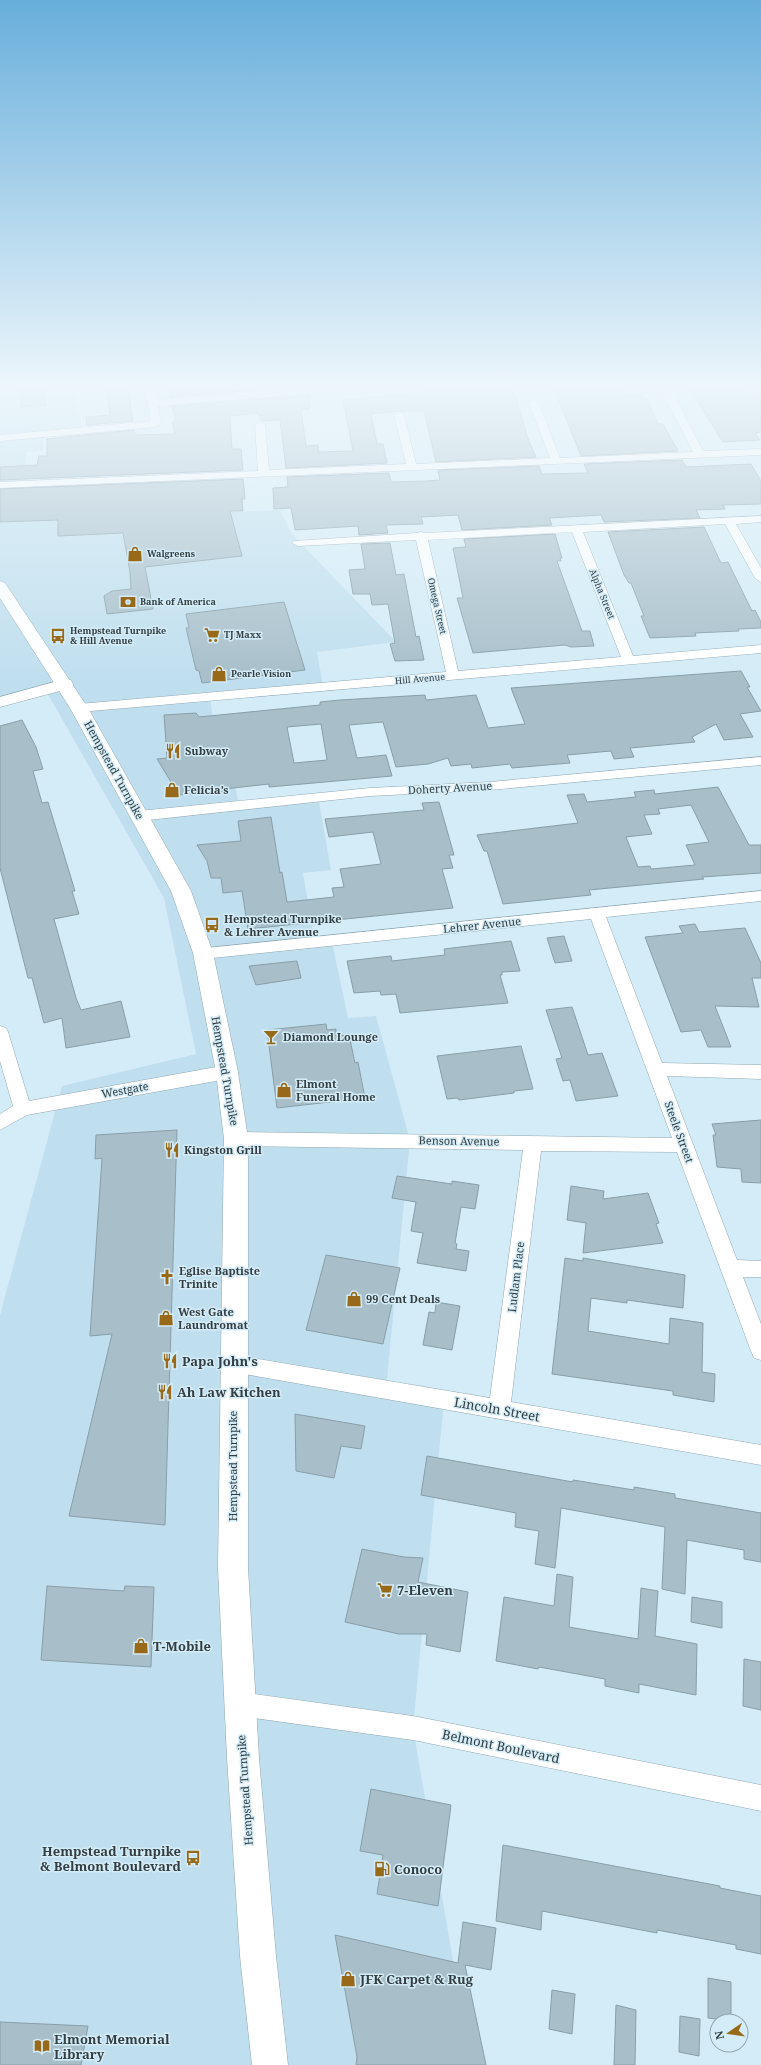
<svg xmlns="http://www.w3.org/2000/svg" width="761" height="2065" font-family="'Noto Serif',serif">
	<rect width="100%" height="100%" fill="#d4ecf7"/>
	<path fill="#c0dfee" d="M 0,388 L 112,388 L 75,391 L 82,429 L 43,433 L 43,451 L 27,452 L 22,483 L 51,482 L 44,520 L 280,510 L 291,533 L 396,642 L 317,652 L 323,686 L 210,696 L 217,753 L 231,752 L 238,803 L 318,796 L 331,870 L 303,873 L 315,943 L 332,942 L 348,1018 L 376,1016 L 410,1140 L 386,1390 L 444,1400 L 413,1728 L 471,2065 L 0,2065 L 0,1315 L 62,1086 L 196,1054 L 164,898 L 45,689 L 0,700 Z"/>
	<path fill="#a8bfca" stroke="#889fa9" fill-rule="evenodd" d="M 20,388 L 44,388 L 46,405 L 21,407 Z
		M 128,388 L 133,421 L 87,425 L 86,417 L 110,415 L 107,389 Z
		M 168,388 L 280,388 L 170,397 Z
		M 429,388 L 513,388 L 528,439 L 536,457 L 436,462 L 424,411 L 398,411 L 371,414 L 377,444 L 383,444 L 387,463 L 286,468 L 280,420 L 262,421 L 257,413 L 230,416 L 232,449 L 241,449 L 243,470 L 0,480 L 0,467 L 37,465 L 39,456 L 47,456 L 47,439 L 134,430 L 135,435 L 175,434 L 172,422 L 176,421 L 172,406 L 310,395 L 310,409 L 301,410 L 306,446 L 318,445 L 319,452 L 353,451 L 343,400 L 431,392 Z
		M 554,388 L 623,388 L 623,395 L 641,395 L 643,399 L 647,399 L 658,424 L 663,424 L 678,451 L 581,456 Z
		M 689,388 L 746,388 L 746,396 L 761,396 L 761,432 L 755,433 L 760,440 L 723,442 Z
		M 682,460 L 686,467 L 751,464 L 761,481 L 761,504 L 723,505 L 725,509 L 696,510 L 700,518 L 604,522 L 601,515 L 549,518 L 552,525 L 462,530 L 458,515 L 421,517 L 423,524 L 386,525 L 388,533 L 359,535 L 358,526 L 295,530 L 291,508 L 274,509 L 273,488 L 288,487 L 287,477 L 389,473 L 391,482 L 427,481 L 440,480 L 438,470 L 539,466 L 542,474 L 588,473 L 584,464 Z
		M 243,479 L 245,499 L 242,499 L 243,511 L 230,511 L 242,556 L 145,567 L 153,609 L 107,614 L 104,596 L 112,591 L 131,589 L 130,572 L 123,533 L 58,536 L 58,520 L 0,522 L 0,489 Z
		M 704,527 L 721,563 L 728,562 L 752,611 L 755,610 L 761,622 L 761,628 L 738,629 L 739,631 L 695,633 L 696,636 L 650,638 L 641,616 L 644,616 L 631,583 L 629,583 L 624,575 L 608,532 Z
		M 555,534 L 562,558 L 560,558 L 561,561 L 557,561 L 582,631 L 590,631 L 594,646 L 571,647 L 565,645 L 473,653 L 457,598 L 463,598 L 453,548 L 466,547 L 464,539 Z
		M 390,543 L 396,575 L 404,574 L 416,637 L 419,636 L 424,660 L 395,661 L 390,644 L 395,643 L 388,604 L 372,605 L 370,594 L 353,594 L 349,570 L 365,569 L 361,544 Z
		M 284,602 L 305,670 L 202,683 L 199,671 L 196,670 L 186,628 L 189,628 L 186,614 Z
		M 741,671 L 750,687 L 747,687 L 761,711 L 740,714 L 753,737 L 724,740 L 716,724 L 692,737 L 695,742 L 630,748 L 634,757 L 614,759 L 611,751 L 567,755 L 570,763 L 512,768 L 510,764 L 472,768 L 471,764 L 451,766 L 448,758 L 428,764 L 396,767 L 383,722 L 349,725 L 357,758 L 386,755 L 392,776 L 269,787 L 269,784 L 224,789 L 224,791 L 179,795 L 157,759 L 167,758 L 164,715 L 196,713 L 199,717 L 320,705 L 320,702 L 340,700 L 425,695 L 426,700 L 476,695 L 488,728 L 525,724 L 511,688 ZM 321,724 L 327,760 L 294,763 L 287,727 Z
		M 22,720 L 36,747 L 43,769 L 33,771 L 42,803 L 48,802 L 75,891 L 72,891 L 79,914 L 54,919 L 76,998 L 81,1010 L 121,1001 L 130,1037 L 66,1048 L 62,1018 L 44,1023 L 32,978 L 28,978 L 0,868 L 0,726 Z
		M 718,787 L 749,845 L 761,845 L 761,873 L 702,877 L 704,879 L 589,890 L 591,895 L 503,904 L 487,851 L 484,851 L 477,835 L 578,823 L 567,795 L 584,794 L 587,802 L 636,797 L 634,792 L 654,790 L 655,794 ZM 691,805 L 709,842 L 686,845 L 695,865 L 651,869 L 650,866 L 638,867 L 626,837 L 652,834 L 644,815 L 660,814 L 658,809 Z
		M 439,802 L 454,855 L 449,855 L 453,868 L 442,869 L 453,908 L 248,929 L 242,891 L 223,893 L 221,878 L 211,878 L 207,861 L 197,845 L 241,841 L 238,821 L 271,817 L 280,873 L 282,872 L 287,902 L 334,897 L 332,888 L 344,887 L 340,869 L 381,864 L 373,832 L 329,837 L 325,819 L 424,810 L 422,803 Z
		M 695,924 L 699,932 L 745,928 L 761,963 L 761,978 L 752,978 L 759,1007 L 715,1006 L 731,1047 L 708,1047 L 701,1030 L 681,1032 L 645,937 L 683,933 L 679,926 Z
		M 564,936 L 572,961 L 555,963 L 547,938 Z
		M 511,941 L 520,971 L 502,972 L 502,975 L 500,975 L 508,1003 L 400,1013 L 396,994 L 381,995 L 380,991 L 354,993 L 347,961 L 391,956 L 392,961 L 445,955 L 444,949 Z
		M 297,961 L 301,978 L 256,985 L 249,966 Z
		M 572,1007 L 588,1055 L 602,1053 L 618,1096 L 576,1101 L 570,1080 L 563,1081 L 556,1059 L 562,1058 L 546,1010 Z
		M 326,1024 L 327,1030 L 336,1029 L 336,1036 L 349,1035 L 355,1063 L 358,1062 L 365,1098 L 277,1108 L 267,1030 Z
		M 521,1046 L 533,1089 L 514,1091 L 514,1093 L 459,1100 L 458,1098 L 447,1099 L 437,1056 Z
		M 761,1120 L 761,1183 L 742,1182 L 741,1169 L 717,1167 L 713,1135 L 716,1135 L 712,1124 Z
		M 177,1130 L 165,1525 L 69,1516 L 112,1334 L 90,1336 L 102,1158 L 95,1159 L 96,1135 Z
		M 397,1176 L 452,1184 L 452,1181 L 479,1185 L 475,1209 L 461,1207 L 455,1243 L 457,1244 L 456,1249 L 469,1251 L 466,1271 L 417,1263 L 423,1233 L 411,1231 L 416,1202 L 392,1198 Z
		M 571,1186 L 604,1191 L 603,1199 L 648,1193 L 659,1223 L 656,1224 L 663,1243 L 583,1253 L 586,1223 L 567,1220 Z
		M 326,1255 L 400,1268 L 383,1344 L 306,1330 Z
		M 565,1258 L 583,1261 L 583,1258 L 685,1275 L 683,1308 L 627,1300 L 627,1303 L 591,1298 L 588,1331 L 669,1344 L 670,1318 L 703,1323 L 702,1372 L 715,1374 L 714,1402 L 673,1395 L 673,1391 L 552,1374 Z
		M 436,1302 L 460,1306 L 452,1350 L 423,1345 L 429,1312 L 435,1313 Z
		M 295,1414 L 365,1426 L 361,1449 L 341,1446 L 334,1478 L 296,1471 Z
		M 427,1456 L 573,1482 L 573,1480 L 634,1490 L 634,1487 L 675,1494 L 675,1498 L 761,1513 L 761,1562 L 744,1559 L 744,1550 L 687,1540 L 685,1594 L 662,1589 L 665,1527 L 561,1508 L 555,1568 L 535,1564 L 539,1531 L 515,1527 L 516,1513 L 421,1495 Z
		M 362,1549 L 404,1557 L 423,1558 L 418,1582 L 468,1592 L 460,1652 L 426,1645 L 427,1634 L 399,1634 L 345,1622 Z
		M 557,1574 L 573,1577 L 569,1627 L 609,1634 L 638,1639 L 641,1588 L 658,1591 L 655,1636 L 697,1644 L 696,1695 L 639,1684 L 639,1693 L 605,1686 L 605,1679 L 539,1667 L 538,1669 L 496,1661 L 504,1597 L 554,1606 Z
		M 47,1586 L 124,1591 L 125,1586 L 154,1587 L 151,1667 L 41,1660 Z
		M 692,1597 L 722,1602 L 722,1628 L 691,1622 Z
		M 744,1659 L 761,1662 L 761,1710 L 743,1706 Z
		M 371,1789 L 451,1805 L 438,1906 L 377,1894 L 383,1855 L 360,1851 Z
		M 503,1845 L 720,1886 L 720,1888 L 761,1896 L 761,1954 L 736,1949 L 736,1945 L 657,1930 L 657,1933 L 542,1911 L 541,1930 L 496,1921 Z
		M 463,1922 L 496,1928 L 491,1970 L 465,1965 L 486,2065 L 356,2065 L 357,2057 L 335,1935 L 458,1963 Z
		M 708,1978 L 731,1982 L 731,2021 L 708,2018 Z
		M 552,1990 L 575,1994 L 572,2034 L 549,2029 Z
		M 616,2005 L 636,2010 L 635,2065 L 614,2065 Z
		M 680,2016 L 700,2019 L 699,2056 L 679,2052 Z
		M 0,2022 L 88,2026 L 81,2065 L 0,2065 Z"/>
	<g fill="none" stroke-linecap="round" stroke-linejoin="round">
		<defs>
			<path id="street" d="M 145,388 L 155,388 L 157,400 L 301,388 L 346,388 L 341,391 L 158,406 L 161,424 L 156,427 L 0,441 L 0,435 L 151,421 Z
				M 668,390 L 673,393 L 703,451 L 761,449 L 761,455 L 0,488 L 0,482 L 258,471 L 255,425 L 260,422 L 265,425 L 269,470 L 406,464 L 394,415 L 399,412 L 404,415 L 416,464 L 550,458 L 529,403 L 534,400 L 539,403 L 560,458 L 693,452 L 663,393 Z
				M 761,516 L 761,522 L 736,524 L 761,568 L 761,582 L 755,578 L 725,524 L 583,532 L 633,656 L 761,645 L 761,653 L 79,712 L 72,708 L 79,704 L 446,672 L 416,540 L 298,546 L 292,543 L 294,541 L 416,533 L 421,532 L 425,533 ZM 572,532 L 621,657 L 458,671 L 428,540 Z
				M 761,757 L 761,765 L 490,790 L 370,796 L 139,821 L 134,819 L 132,816 L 134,813 L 139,811 L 370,788 L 490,782 Z
				M 761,891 L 761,901 L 606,917 L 662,1063 L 761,1065 L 761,1079 L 667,1076 L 737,1260 L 761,1261 L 761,1277 L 743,1277 L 761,1324 L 761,1360 L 754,1358 L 751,1351 L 677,1152 L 541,1151 L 511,1402 L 761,1445 L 761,1465 L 227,1371 L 224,1364 L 227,1357 L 234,1355 L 490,1398 L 523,1150 L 236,1146 L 230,1144 L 227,1139 L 230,1134 L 236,1132 L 672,1138 L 591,919 L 203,959 L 197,957 L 195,953 L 197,949 Z
				M 0,1026 L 6,1028 L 8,1032 L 29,1101 L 227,1065 L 233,1067 L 236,1072 L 233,1077 L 227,1079 L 27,1115 L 0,1130 L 0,1114 L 13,1106 L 0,1061 Z
				M 239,1692 L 413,1716 L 761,1785 L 761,1811 L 413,1740 L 239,1716 L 230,1713 L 227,1704 L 230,1695 Z"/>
			<path id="secondary" d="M 65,679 L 71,680 L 73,684 L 71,688 L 0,707 L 0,697 Z"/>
			<path id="primary" d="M 0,581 L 5,583 L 88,708 L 191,891 L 213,953 L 238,1072 L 248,1139 L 248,1568 L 259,1758 L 276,1956 L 288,2065 L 252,2065 L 240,1956 L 227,1758 L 218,1568 L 224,1139 L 216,1072 L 193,953 L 171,891 L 70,708 L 0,598 Z"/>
		</defs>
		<use href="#street" stroke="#90a7b1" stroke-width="1"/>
		<use href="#secondary" stroke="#90a7b1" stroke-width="1"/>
		<use href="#primary" stroke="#90a7b1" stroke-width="1"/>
		<use href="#street" fill="#fff" fill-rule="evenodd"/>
		<use href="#secondary" fill="#fff" fill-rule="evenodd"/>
		<use href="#primary" fill="#fff" fill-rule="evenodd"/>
	</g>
	<linearGradient id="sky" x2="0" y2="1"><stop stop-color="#68aedb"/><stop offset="0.57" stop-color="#ecf6fb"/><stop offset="1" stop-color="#ecf6fb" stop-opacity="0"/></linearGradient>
	<rect width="761" height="677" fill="url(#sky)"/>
	<defs>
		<symbol id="shop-bare" viewBox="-9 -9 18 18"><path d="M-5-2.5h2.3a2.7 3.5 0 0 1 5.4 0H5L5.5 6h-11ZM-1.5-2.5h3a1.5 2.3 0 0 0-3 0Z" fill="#976918" stroke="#d4ecf7" stroke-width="2.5" paint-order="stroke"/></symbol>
		<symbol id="bank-bare" viewBox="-9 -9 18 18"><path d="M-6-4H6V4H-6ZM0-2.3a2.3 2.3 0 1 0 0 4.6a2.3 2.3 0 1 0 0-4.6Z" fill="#976918" stroke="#d4ecf7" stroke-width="2.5" paint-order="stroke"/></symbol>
		<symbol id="supermarket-bare" viewBox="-9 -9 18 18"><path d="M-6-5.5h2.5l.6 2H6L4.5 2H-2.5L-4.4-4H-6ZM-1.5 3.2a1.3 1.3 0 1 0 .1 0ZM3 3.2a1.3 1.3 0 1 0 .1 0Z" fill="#976918" stroke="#d4ecf7" stroke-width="2.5" paint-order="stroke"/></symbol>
		<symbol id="bus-bare" viewBox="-9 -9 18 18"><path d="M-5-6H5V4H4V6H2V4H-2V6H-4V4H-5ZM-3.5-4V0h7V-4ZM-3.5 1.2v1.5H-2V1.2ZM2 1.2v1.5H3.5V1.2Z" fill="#976918" stroke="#d4ecf7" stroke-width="2.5" paint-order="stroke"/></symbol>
		<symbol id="restaurant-bare" viewBox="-9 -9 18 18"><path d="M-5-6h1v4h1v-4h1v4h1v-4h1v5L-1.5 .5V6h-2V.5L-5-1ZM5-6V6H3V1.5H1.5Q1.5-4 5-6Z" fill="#976918" stroke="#d4ecf7" stroke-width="2.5" paint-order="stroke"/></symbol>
		<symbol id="bar-bare" viewBox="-9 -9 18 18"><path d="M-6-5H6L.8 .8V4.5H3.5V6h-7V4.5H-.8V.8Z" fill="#976918" stroke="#d4ecf7" stroke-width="2.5" paint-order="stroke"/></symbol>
		<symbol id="church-bare" viewBox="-9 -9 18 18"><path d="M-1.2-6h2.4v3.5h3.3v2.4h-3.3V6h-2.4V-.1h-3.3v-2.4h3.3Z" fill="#976918" stroke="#d4ecf7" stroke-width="2.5" paint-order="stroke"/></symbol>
		<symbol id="fuel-bare" viewBox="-9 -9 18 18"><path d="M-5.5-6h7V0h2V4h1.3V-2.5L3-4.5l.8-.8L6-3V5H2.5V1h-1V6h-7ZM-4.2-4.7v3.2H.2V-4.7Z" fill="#976918" stroke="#d4ecf7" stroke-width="2.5" paint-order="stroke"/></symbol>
		<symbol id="library-bare" viewBox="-9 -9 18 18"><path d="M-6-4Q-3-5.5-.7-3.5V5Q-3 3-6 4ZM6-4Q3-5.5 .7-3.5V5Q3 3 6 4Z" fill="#976918" stroke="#d4ecf7" stroke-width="2.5" paint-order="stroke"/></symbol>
	</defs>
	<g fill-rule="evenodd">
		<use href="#shop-bare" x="124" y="543" width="22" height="22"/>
		<use href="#bank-bare" x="117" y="591" width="22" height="22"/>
		<use href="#supermarket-bare" x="201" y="624" width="22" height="22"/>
		<use href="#bus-bare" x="47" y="625" width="22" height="22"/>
		<use href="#shop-bare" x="208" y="663" width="22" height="22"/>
		<use href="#restaurant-bare" x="162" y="740" width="22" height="22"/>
		<use href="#shop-bare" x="161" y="779" width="22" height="22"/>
		<use href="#bus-bare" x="201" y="914" width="22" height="22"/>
		<use href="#bar-bare" x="260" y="1026" width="22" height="22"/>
		<use href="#shop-bare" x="273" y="1079" width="22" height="22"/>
		<use href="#restaurant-bare" x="161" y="1139" width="22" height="22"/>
		<use href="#church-bare" x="156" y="1266" width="22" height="22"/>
		<use href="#shop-bare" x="343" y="1288" width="22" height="22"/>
		<use href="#shop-bare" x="155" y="1307" width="22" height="22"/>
		<use href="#restaurant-bare" x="159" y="1350" width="22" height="22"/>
		<use href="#restaurant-bare" x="154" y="1381" width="22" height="22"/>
		<use href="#supermarket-bare" x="374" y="1579" width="22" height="22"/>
		<use href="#shop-bare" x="130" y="1635" width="22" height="22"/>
		<use href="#bus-bare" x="182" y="1847" width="22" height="22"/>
		<use href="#fuel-bare" x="371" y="1858" width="22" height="22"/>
		<use href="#shop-bare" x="337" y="1968" width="22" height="22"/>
		<use href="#library-bare" x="31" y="2035" width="22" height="22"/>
	</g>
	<g text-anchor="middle" stroke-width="3" stroke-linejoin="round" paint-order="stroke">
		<g font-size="9" font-weight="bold" fill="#343e42" stroke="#d4ecf7" text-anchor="start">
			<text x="147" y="557">Walgreens</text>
			<text x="140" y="605">Bank of America</text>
			<text x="70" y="634">Hempstead Turnpike<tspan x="70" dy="10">&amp; Hill Avenue</tspan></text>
			<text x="224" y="638">TJ Maxx</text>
			<text x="231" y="677">Pearle Vision</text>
		</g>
		<g font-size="9" fill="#343e42" stroke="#d4ecf7">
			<text transform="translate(602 594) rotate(68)" y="3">Alpha Street</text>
			<text transform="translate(437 606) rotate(77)" y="3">Omega Street</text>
			<text transform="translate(420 679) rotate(-5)" y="3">Hill Avenue</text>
		</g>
		<g font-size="11" font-weight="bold" fill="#343e42" stroke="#d4ecf7" text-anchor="start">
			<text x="185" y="755">Subway</text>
			<text x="184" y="794">Felicia’s</text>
			<text x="224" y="923">Hempstead Turnpike<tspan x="224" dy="13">&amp; Lehrer Avenue</tspan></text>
			<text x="283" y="1041">Diamond Lounge</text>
			<text x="296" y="1088">Elmont<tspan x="296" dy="13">Funeral Home</tspan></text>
			<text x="184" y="1154">Kingston Grill</text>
			<text x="179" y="1275">Eglise Baptiste<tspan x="179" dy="13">Trinite</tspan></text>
			<text x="366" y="1303">99 Cent Deals</text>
			<text x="178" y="1316">West Gate<tspan x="178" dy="13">Laundromat</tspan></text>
		</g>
		<g font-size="11" fill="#343e42" stroke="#d4ecf7">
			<text transform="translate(114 770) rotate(61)" y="4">Hempstead Turnpike</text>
			<text transform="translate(450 788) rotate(-3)" y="4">Doherty Avenue</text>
			<text transform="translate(482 925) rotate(-6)" y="4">Lehrer Avenue</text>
			<text transform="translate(225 1071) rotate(80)" y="4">Hempstead Turnpike</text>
			<text transform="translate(125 1090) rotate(-10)" y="4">Westgate</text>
			<text transform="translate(679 1132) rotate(70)" y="4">Steele Street</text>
			<text transform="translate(459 1141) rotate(1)" y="4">Benson Avenue</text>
			<text transform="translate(516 1277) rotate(-83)" y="4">Ludlam Place</text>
			<text transform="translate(233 1466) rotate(-90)" y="4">Hempstead Turnpike</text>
			<text transform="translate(245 1790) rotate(-94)" y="4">Hempstead Turnpike</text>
		</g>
		<g font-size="13" font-weight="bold" fill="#343e42" stroke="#d4ecf7" text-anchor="start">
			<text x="182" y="1366">Papa John's</text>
			<text x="177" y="1397">Ah Law Kitchen</text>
			<text x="397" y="1595">7-Eleven</text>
			<text x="153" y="1651">T-Mobile</text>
			<text x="181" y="1856" text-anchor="end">Hempstead Turnpike<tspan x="181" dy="15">&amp; Belmont Boulevard</tspan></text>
			<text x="394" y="1874">Conoco</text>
			<text x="360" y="1984">JFK Carpet &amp; Rug</text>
			<text x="54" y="2044">Elmont Memorial<tspan x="54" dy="15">Library</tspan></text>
		</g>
		<g font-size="13" fill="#343e42" stroke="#d4ecf7">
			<text transform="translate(497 1409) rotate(10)" y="5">Lincoln Street</text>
			<text transform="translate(501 1746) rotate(12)" y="5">Belmont Boulevard</text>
		</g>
	</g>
	<g transform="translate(729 2033) rotate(257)"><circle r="19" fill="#d4ecf7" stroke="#94a6af"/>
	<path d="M0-3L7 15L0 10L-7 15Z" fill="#976918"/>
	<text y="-6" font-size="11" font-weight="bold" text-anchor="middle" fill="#343e42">N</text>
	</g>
</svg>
